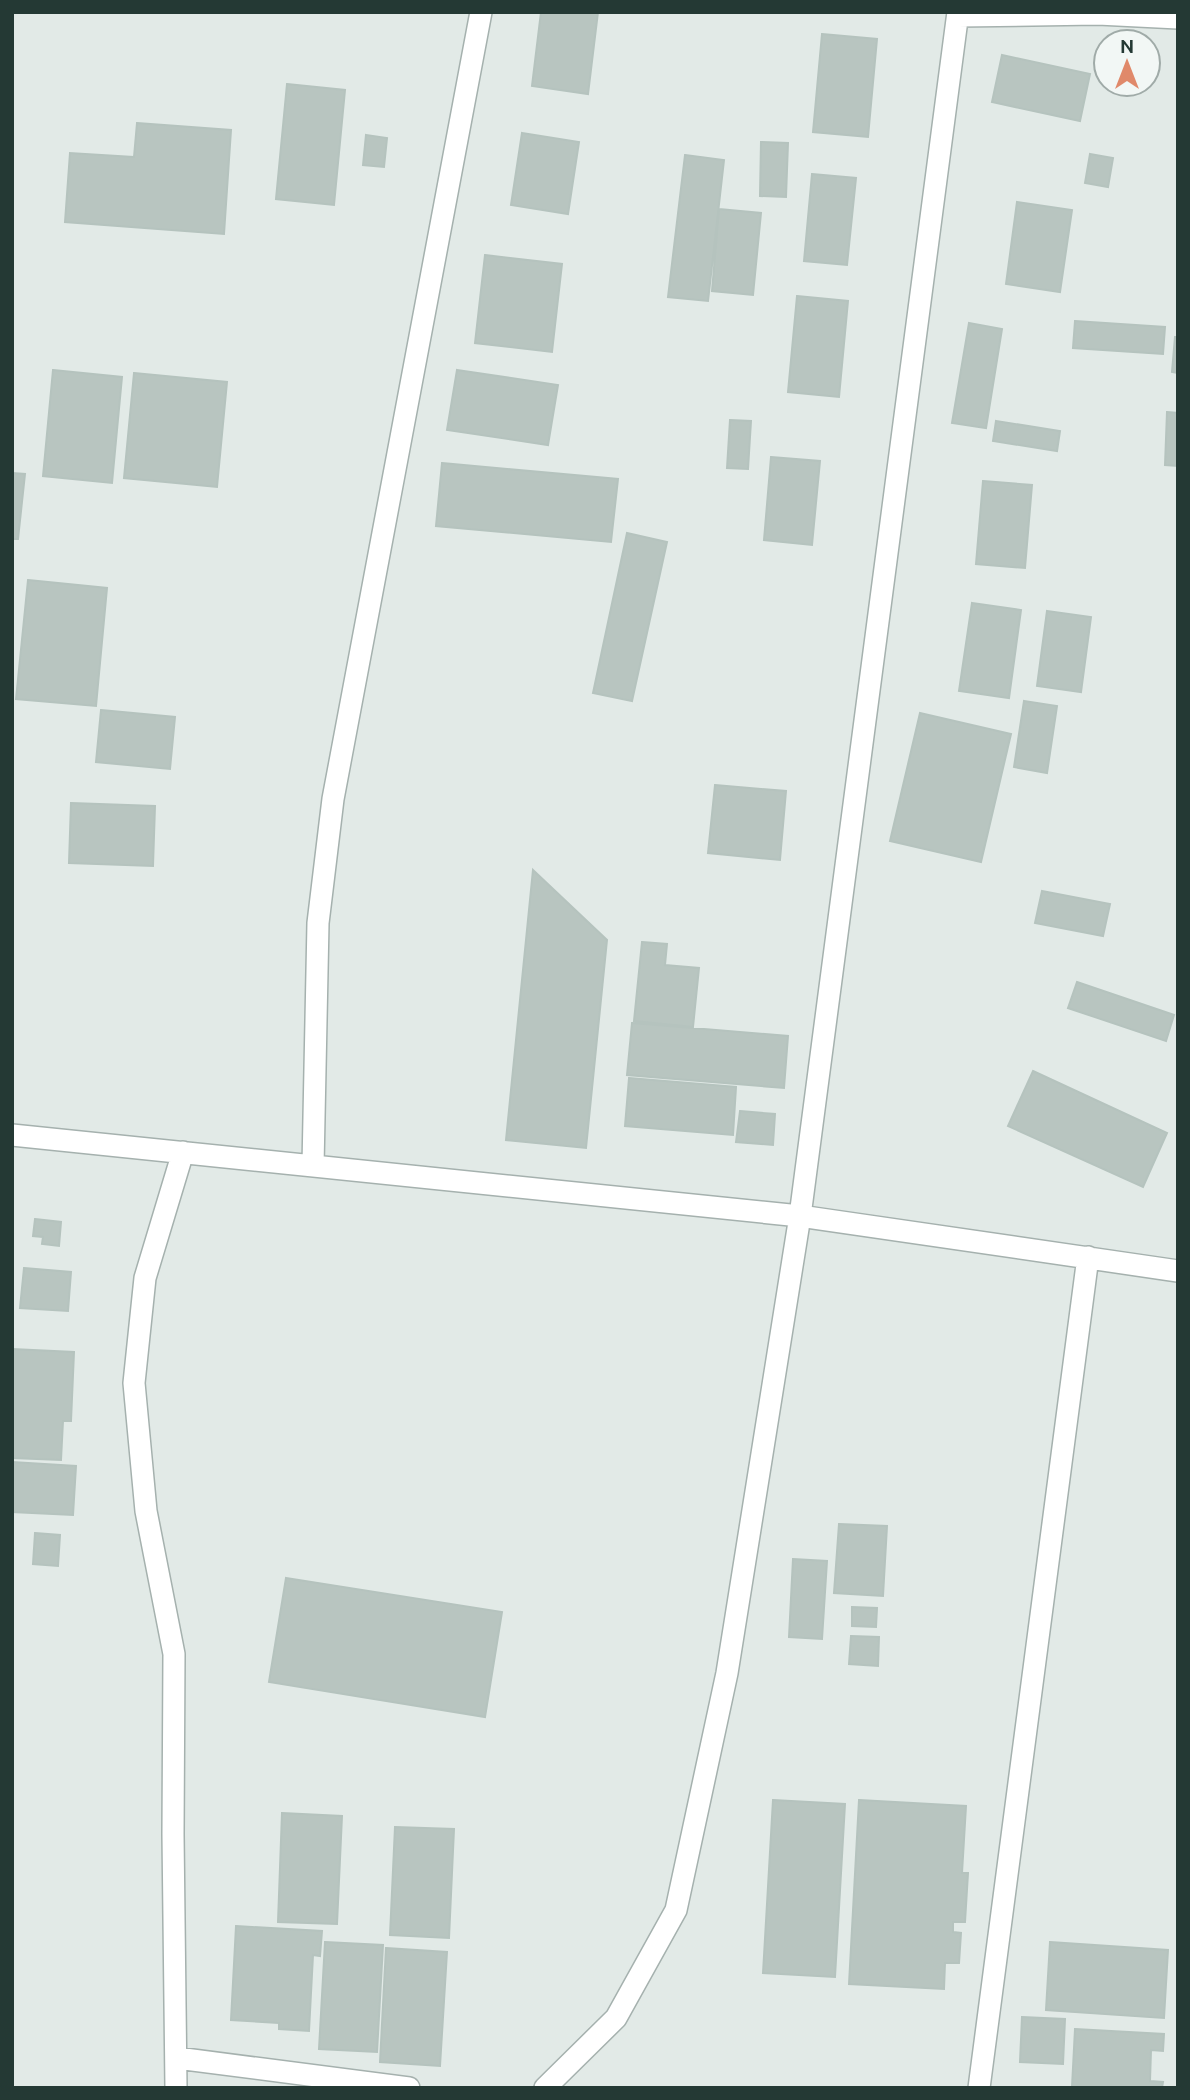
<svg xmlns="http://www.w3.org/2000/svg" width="1190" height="2100" font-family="Ubuntu,sans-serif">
	<rect width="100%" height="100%" fill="#e2eae7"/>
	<path fill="#b8c5c0" stroke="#b5c3be" stroke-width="2" d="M 541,12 L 598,12 L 588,94 L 532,86 Z
		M 822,34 L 877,39 L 868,137 L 813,132 Z
		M 1002,55 L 1090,74 L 1080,121 L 992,102 Z
		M 287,84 L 345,90 L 334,205 L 276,199 Z
		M 137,123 L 231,130 L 224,234 L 65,222 L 70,153 L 134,157 Z
		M 522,133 L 579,142 L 568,214 L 511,205 Z
		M 366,135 L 387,138 L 384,167 L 363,165 Z
		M 761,142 L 788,143 L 786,197 L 760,196 Z
		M 1090,154 L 1113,158 L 1108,187 L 1085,183 Z
		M 685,155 L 724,160 L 708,301 L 668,297 Z
		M 812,174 L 856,178 L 847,265 L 804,261 Z
		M 1017,202 L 1072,210 L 1060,292 L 1006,284 Z
		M 719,209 L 761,213 L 753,295 L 712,291 Z
		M 485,255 L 562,264 L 552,352 L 475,343 Z
		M 797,296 L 848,301 L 839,397 L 788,392 Z
		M 1075,321 L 1165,327 L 1163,354 L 1073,348 Z
		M 969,323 L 1002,329 L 986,428 L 952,423 Z
		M 1175,337 L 1178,337 L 1178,373 L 1172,372 Z
		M 53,370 L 122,377 L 112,483 L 43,476 Z
		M 457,370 L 558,385 L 548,445 L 447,430 Z
		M 134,373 L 227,382 L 217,487 L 124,478 Z
		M 1167,412 L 1178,413 L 1178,466 L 1165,465 Z
		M 730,420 L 751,421 L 748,469 L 727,468 Z
		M 996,421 L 1060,431 L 1057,451 L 993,441 Z
		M 771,457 L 820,461 L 812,545 L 764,540 Z
		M 442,463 L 618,479 L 611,542 L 436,526 Z
		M 12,473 L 25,474 L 18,539 L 12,539 Z
		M 983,481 L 1032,485 L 1025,568 L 976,564 Z
		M 627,533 L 667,542 L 632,701 L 593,693 Z
		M 28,580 L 107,588 L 96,706 L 16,699 Z
		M 972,603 L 1021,610 L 1009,698 L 959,691 Z
		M 1047,611 L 1091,617 L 1081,692 L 1037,686 Z
		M 1024,701 L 1057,706 L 1047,773 L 1014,767 Z
		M 101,710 L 175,717 L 170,769 L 96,762 Z
		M 920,713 L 1011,734 L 981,862 L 890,841 Z
		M 715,785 L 786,791 L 780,860 L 708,853 Z
		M 71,803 L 155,806 L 153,866 L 69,863 Z
		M 533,870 L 607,940 L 586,1148 L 506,1140 Z
		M 1042,891 L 1110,904 L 1103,936 L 1035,923 Z
		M 642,942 L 667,944 L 665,965 L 699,968 L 693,1027 L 634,1021 Z
		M 1077,982 L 1174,1015 L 1166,1041 L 1068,1008 Z
		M 632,1023 L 788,1036 L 784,1088 L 627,1075 Z
		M 1033,1071 L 1167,1133 L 1143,1187 L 1008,1126 Z
		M 629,1078 L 736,1087 L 733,1135 L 625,1126 Z
		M 740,1111 L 775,1114 L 773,1145 L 736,1142 Z
		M 35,1219 L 61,1222 L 59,1246 L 42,1244 L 43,1237 L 33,1236 Z
		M 24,1268 L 71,1272 L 68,1311 L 20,1308 Z
		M 12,1349 L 74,1352 L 71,1421 L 63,1421 L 61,1460 L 12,1458 Z
		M 12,1462 L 76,1466 L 73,1515 L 12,1512 Z
		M 839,1524 L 887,1526 L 883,1596 L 834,1593 Z
		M 35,1533 L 60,1535 L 58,1566 L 33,1564 Z
		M 793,1559 L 827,1561 L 822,1639 L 789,1637 Z
		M 286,1578 L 502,1612 L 485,1717 L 269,1682 Z
		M 852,1607 L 877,1608 L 876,1627 L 852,1626 Z
		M 851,1636 L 879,1637 L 878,1666 L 849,1664 Z
		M 773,1800 L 845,1804 L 835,1977 L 763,1973 Z
		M 859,1800 L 966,1806 L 962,1873 L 968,1873 L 965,1922 L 953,1922 L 953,1932 L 961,1933 L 959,1963 L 945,1963 L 944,1989 L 849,1984 Z
		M 282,1813 L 342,1816 L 337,1924 L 278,1922 Z
		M 395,1827 L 454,1829 L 449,1938 L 390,1935 Z
		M 236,1926 L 322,1931 L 320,1956 L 313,1955 L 309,2031 L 279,2029 L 279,2023 L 231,2020 Z
		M 325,1942 L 383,1945 L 377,2052 L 319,2049 Z
		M 1050,1942 L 1168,1950 L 1164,2018 L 1046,2010 Z
		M 386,1948 L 447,1952 L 440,2066 L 380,2062 Z
		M 1022,2017 L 1065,2019 L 1063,2064 L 1020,2062 Z
		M 1075,2029 L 1164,2034 L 1163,2051 L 1151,2050 L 1150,2081 L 1163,2082 L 1162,2088 L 1072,2087 Z"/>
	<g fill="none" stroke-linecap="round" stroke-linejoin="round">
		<defs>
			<path id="street" d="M 958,16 L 1098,14 L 1178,18
				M 12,1135 L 800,1216 L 1178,1271
				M 313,1166 L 318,923 L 333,799 L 481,12
				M 177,2058 L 409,2088
				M 176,2088 L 173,1834 L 174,1654 L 146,1511 L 134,1383 L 145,1278 L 183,1152
				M 545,2088 L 616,2018 L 676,1910 L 727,1673 L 800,1216 L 958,12
				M 979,2088 L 1088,1257"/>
		</defs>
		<use href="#street" stroke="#a5b1ae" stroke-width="24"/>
		<use href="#street" stroke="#fff" stroke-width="21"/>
	</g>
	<rect width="1190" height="2100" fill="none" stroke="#243934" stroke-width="28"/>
	<g transform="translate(1127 63)"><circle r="33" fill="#f2f7f5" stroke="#a0aba8" stroke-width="2"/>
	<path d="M0-5L12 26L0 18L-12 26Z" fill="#e0896a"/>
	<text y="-10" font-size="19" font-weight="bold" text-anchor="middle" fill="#243934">N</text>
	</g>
</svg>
